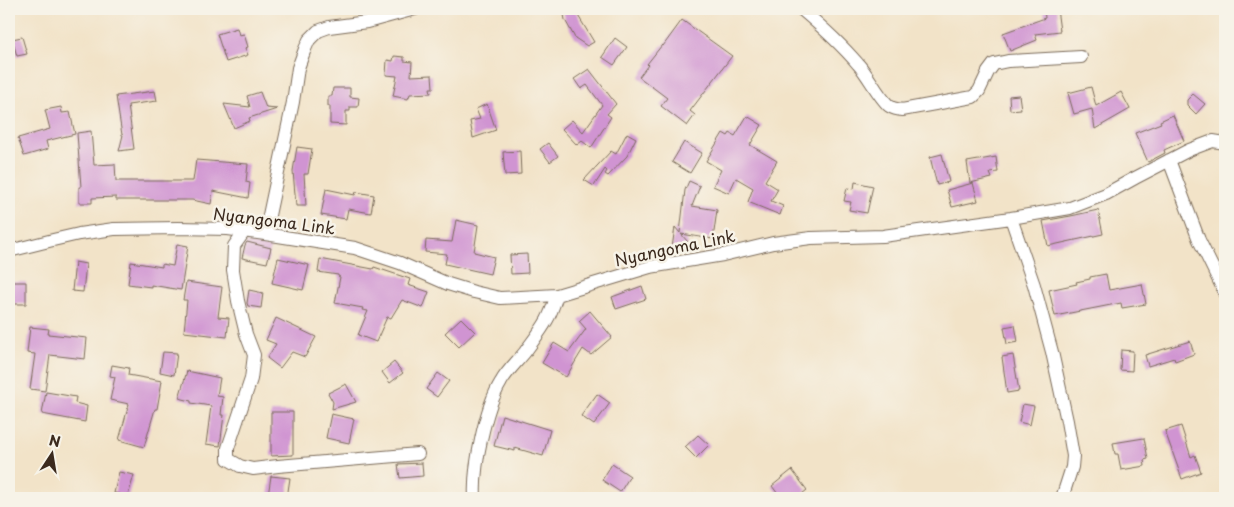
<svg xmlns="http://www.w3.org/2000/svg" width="1234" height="507" font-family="'Playpen Sans',sans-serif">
	<rect width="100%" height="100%" fill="#f7f3e8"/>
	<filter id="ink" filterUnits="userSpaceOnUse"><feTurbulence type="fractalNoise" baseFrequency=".02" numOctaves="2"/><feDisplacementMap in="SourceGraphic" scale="10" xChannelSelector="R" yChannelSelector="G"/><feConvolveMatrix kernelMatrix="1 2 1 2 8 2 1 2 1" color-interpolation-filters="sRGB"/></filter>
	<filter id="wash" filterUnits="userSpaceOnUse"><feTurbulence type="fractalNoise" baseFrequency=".0096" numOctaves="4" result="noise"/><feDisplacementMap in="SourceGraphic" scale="20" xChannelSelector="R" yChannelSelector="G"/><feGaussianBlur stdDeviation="1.12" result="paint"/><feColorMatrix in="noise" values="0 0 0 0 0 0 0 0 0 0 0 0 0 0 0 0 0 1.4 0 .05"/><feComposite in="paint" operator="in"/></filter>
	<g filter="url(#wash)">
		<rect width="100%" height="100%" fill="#f2e3c8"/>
		<g id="blocks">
			<path fill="#d094d2" d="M 563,9 L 574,9 L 594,42 L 587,46 L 575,38 L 565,20 Z
				M 1044,9 L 1057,9 L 1060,31 L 1035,34 L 1037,40 L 1010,51 L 1003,33 L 1045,18 Z
				M 682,20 L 732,56 L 690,111 L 695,115 L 687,126 L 661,106 L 667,98 L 639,77 L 648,65 L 647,64 L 662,45 L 663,46 Z
				M 237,28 L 239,35 L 244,34 L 248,47 L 245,48 L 248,55 L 226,62 L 217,34 Z
				M 22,37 L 27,54 L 17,56 L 12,39 Z
				M 615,38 L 627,47 L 614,65 L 602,57 Z
				M 394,56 L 404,57 L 404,61 L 412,62 L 411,76 L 432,75 L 433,88 L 430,88 L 431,93 L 410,94 L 408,99 L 393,96 L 397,76 L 386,75 L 387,60 L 393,61 Z
				M 589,69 L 616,104 L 607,114 L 611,117 L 591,148 L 582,141 L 577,145 L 562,129 L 572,120 L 583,132 L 602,105 L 587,85 L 581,89 L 574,79 Z
				M 1091,87 L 1096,106 L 1121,92 L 1130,109 L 1095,129 L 1092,109 L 1074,114 L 1068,93 Z
				M 333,88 L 350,88 L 350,97 L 359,98 L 358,107 L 350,107 L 350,111 L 346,111 L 346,125 L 330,124 L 330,106 L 328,106 L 328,96 L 332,96 Z
				M 155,91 L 157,101 L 128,105 L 134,149 L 119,151 L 123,135 L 122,135 L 116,96 Z
				M 260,92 L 266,108 L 277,109 L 249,118 L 250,121 L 234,128 L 224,104 L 250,107 L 247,96 Z
				M 1193,94 L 1205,104 L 1196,114 L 1187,105 L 1187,100 Z
				M 1019,95 L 1021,109 L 1010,110 L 1009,96 Z
				M 487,104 L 496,130 L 473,138 L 470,121 L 480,119 L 476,109 Z
				M 61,107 L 62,113 L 70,112 L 75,134 L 46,141 L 48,149 L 24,156 L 18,138 L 50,129 L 45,110 Z
				M 1173,115 L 1184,141 L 1164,150 L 1165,153 L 1148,162 L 1135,133 L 1161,123 L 1160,121 Z
				M 747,116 L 762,125 L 750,145 L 777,161 L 765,181 L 778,189 L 771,201 L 783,206 L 780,215 L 748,202 L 753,188 L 736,178 L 729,193 L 713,186 L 721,170 L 706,161 L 723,133 L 728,136 L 730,133 L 735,136 Z
				M 91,131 L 94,165 L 115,164 L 116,181 L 193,181 L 196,160 L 248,164 L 246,182 L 250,183 L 248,198 L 213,191 L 211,204 L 192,200 L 116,200 L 116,197 L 92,198 L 92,203 L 79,203 L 79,187 L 81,187 L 77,133 Z
				M 627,133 L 636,138 L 627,156 L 608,176 L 605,174 L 607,171 L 605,169 L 594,186 L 584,180 L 611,151 L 616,154 Z
				M 684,142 L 702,153 L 690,173 L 672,162 Z
				M 548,143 L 558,156 L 550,162 L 540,149 Z
				M 297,147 L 312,149 L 308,174 L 304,174 L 306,206 L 296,206 L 293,171 Z
				M 520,151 L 521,174 L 505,175 L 503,152 Z
				M 942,154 L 949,182 L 937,185 L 930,157 Z
				M 996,157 L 998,172 L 990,173 L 992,178 L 970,183 L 967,162 Z
				M 689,181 L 700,186 L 692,206 L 717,210 L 713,239 L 681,234 L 688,242 L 687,250 L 672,248 L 675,227 L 680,233 L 685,190 Z
				M 855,182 L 873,186 L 867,213 L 849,210 L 851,202 L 844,201 L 847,188 L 854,189 Z
				M 973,183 L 978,201 L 952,207 L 947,190 Z
				M 326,189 L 355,195 L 356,192 L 374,195 L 371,213 L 348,209 L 346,219 L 321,215 Z
				M 1098,210 L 1103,234 L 1048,246 L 1043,221 L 1071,216 Z
				M 456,220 L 478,225 L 474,252 L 494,257 L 490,274 L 445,264 L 447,254 L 425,252 L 426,240 L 452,242 Z
				M 247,242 L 271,248 L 267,263 L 242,258 L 245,245 Z
				M 177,244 L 188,246 L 181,290 L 151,285 L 151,287 L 128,284 L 131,262 L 162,267 L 162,264 L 173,266 Z
				M 527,254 L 528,273 L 511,274 L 510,255 Z
				M 278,258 L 309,265 L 303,290 L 272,283 Z
				M 320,259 L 373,269 L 374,267 L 410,279 L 408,285 L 429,292 L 423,308 L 402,300 L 391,318 L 387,317 L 376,342 L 358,335 L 368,311 L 362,310 L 363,308 L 335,303 L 340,277 L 338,276 L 338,275 L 318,272 Z
				M 75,262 L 86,264 L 83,292 L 72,291 Z
				M 1106,274 L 1109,290 L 1142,284 L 1146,304 L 1122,308 L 1121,303 L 1055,316 L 1049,290 L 1077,284 L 1076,282 L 1090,279 L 1090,277 Z
				M 9,282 L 26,282 L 26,304 L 9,304 Z
				M 186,282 L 222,287 L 218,317 L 229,318 L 227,337 L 184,332 L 187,300 L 183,300 Z
				M 642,286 L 646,299 L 616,309 L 612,297 Z
				M 249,290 L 263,293 L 261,308 L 248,306 L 247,303 Z
				M 590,311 L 612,337 L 591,355 L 583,349 L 566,377 L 542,363 L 554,343 L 569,352 L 586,329 L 579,321 Z
				M 276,318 L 316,337 L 305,357 L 292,352 L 280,368 L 267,358 L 276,344 L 266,340 Z
				M 461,318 L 475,332 L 459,347 L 445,333 Z
				M 1015,325 L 1018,342 L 1007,344 L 1004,327 Z
				M 30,327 L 49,329 L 48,334 L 87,338 L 85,359 L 50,355 L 45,391 L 30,389 L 35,354 L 27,353 Z
				M 1190,341 L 1194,354 L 1175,361 L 1174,358 L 1148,366 L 1145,355 Z
				M 1121,350 L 1133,351 L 1132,371 L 1120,370 Z
				M 163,352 L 177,353 L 174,375 L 160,372 Z
				M 1013,355 L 1019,391 L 1007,393 L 1002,357 Z
				M 394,362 L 403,373 L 390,383 L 382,372 Z
				M 112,365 L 129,368 L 128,375 L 162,381 L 157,409 L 155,409 L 144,447 L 119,440 L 129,404 L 110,400 L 115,377 L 110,376 Z
				M 187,371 L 220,378 L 217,396 L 223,397 L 221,415 L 224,415 L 220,446 L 206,444 L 211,406 L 191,403 L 191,401 L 179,398 Z
				M 438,373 L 449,381 L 437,397 L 426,389 Z
				M 346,384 L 356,402 L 332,409 L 333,402 L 328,393 Z
				M 46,392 L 76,397 L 75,403 L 87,406 L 85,422 L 42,414 Z
				M 597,394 L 610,403 L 594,425 L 581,416 Z
				M 1023,404 L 1034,406 L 1030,425 L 1019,422 Z
				M 271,412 L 293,412 L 293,455 L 271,456 Z
				M 331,414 L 354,419 L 349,443 L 326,438 Z
				M 502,415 L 550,430 L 543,456 L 515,448 L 515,451 L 494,446 Z
				M 1181,426 L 1191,457 L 1195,455 L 1201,472 L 1182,479 L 1165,431 Z
				M 698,435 L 709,445 L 696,458 L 685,447 Z
				M 1144,438 L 1148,459 L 1144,460 L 1145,466 L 1121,470 L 1118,454 L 1115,454 L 1113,443 Z
				M 422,463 L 423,476 L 400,478 L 398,464 Z
				M 612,464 L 630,476 L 620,492 L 602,480 Z
				M 792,470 L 807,490 L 797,498 L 781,498 L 772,486 Z
				M 119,472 L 134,475 L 128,496 L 114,493 Z
				M 271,476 L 290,478 L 287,498 L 268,496 Z"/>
		</g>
	</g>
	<g filter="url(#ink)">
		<use href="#blocks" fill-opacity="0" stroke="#7b6b5a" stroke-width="1"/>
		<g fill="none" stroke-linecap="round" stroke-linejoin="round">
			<defs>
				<path id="street" d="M 801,9 C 821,26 841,44 858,64 C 869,76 876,93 888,105 C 892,109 897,109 902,110 L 973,97 L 979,91 L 988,72 L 994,64 L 1008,61 L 1081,57
					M 1169,160 L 1199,240 L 1225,293
					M 1011,218 L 1034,285 L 1052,352 L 1067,421 L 1073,456 L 1072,467 L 1062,498
					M 244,232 L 234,246 L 233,270 L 238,301 L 246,334 L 254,355 L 251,379 L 228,448 L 228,459 L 240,466 L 253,469 L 278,466 L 418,454
					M 265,234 L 293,102 L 298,68 L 305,49 L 309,40 L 318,31 L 329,27 L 367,22 L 415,9
					M 9,251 L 53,240 L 79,234 L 114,229 L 178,228 L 228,229 L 265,234 L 355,248 L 400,263 L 448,284 L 474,292 L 500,298 L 557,295 L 650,267 L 723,255 L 773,243 L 811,238 L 883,236 L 1011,218 L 1070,208 L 1106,194 L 1135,178 L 1189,150 L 1213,141 L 1225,143
					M 475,498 C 473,468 485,408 501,382 C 507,371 517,362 525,352 C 532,342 541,331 547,320 C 551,313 554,304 557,295"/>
			</defs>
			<use href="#street" stroke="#7b6b5a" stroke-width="14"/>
			<use href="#street" stroke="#fff" stroke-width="12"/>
		</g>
	</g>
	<g text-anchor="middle" stroke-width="5" stroke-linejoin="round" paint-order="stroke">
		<g font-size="16" fill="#3b2a1e" stroke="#f7f3e8">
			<text transform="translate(274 221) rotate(7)" y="6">Nyangoma Link</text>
			<text transform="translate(675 248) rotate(-12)" y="6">Nyangoma Link</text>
		</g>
	</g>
	<rect width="1234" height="507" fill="none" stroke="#f7f3e8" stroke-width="30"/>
	<g transform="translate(52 454) rotate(12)" stroke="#f7f3e8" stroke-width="4" paint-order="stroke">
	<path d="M0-4L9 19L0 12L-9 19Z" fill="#3b2a1e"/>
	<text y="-8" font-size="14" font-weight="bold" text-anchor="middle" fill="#3b2a1e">N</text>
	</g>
</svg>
